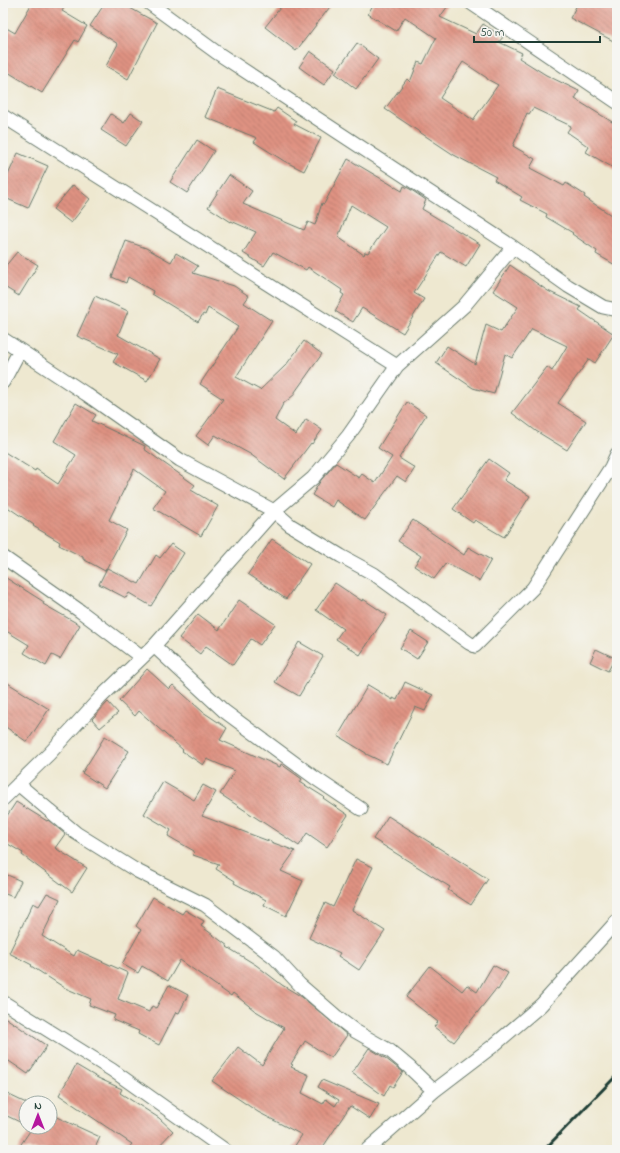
<svg xmlns="http://www.w3.org/2000/svg" width="620" height="1153" font-family="'Indie Flower',sans-serif">
	<defs>
		<pattern id="building-back-hatch" width="6" height="6" patternUnits="userSpaceOnUse"><rect width="6" height="6" fill="#df9282"/><path d="M-1 5l2 2M0 0l6 6M5-1l2 2" fill="none" stroke="#b4786b"/></pattern>
	</defs>
	<rect width="100%" height="100%" fill="#f6f6f2"/>
	<filter id="ink" filterUnits="userSpaceOnUse"><feTurbulence type="fractalNoise" baseFrequency=".025" numOctaves="2"/><feDisplacementMap in="SourceGraphic" scale="8" xChannelSelector="R" yChannelSelector="G"/><feConvolveMatrix kernelMatrix="1 2 1 2 8 2 1 2 1" color-interpolation-filters="sRGB"/></filter>
	<filter id="wash" filterUnits="userSpaceOnUse"><feTurbulence type="fractalNoise" baseFrequency=".012" numOctaves="4" result="noise"/><feDisplacementMap in="SourceGraphic" scale="16" xChannelSelector="R" yChannelSelector="G"/><feGaussianBlur stdDeviation="0.9" result="paint"/><feColorMatrix in="noise" values="0 0 0 0 0 0 0 0 0 0 0 0 0 0 0 0 0 1.4 0 .05"/><feComposite in="paint" operator="in"/></filter>
	<g filter="url(#wash)">
		<rect width="100%" height="100%" fill="#eee8d0"/>
		<g id="blocks">
			<path fill="url(#building-back-hatch)" fill-rule="evenodd" d="M 32,3 L 67,3 L 62,11 L 87,26 L 78,42 L 75,40 L 42,93 L 3,69 L 3,26 L 15,33 Z
				M 105,3 L 121,3 L 157,23 L 128,79 L 106,66 L 118,44 L 90,26 Z
				M 284,3 L 333,3 L 296,51 L 265,27 Z
				M 374,3 L 450,3 L 440,17 L 476,34 L 483,24 L 503,37 L 499,42 L 522,53 L 519,58 L 546,75 L 579,91 L 575,99 L 617,125 L 617,170 L 586,152 L 589,147 L 567,132 L 571,126 L 533,108 L 529,114 L 527,113 L 513,146 L 535,159 L 530,168 L 564,186 L 566,183 L 585,195 L 584,197 L 617,219 L 617,266 L 596,254 L 597,251 L 572,234 L 573,233 L 546,217 L 547,214 L 520,200 L 522,197 L 494,180 L 496,177 L 454,155 L 385,109 L 407,79 L 410,82 L 418,62 L 423,64 L 436,38 L 405,17 L 396,31 L 368,14 ZM 463,62 L 487,78 L 487,79 L 498,85 L 473,120 L 440,98 Z
				M 578,3 L 617,3 L 617,43 L 570,18 Z
				M 357,43 L 378,59 L 356,89 L 335,73 Z
				M 310,51 L 335,69 L 324,85 L 299,67 Z
				M 217,89 L 274,112 L 277,108 L 296,121 L 294,124 L 321,138 L 304,171 L 284,161 L 254,142 L 257,138 L 205,117 Z
				M 131,113 L 143,121 L 126,146 L 101,130 L 111,114 L 124,123 Z
				M 197,140 L 214,151 L 187,193 L 170,182 Z
				M 18,153 L 48,166 L 28,208 L 3,197 L 3,186 Z
				M 348,159 L 402,191 L 404,186 L 410,189 L 426,200 L 422,209 L 480,244 L 466,267 L 441,252 L 414,293 L 424,299 L 403,333 L 362,308 L 353,322 L 335,311 L 344,295 L 341,293 L 342,290 L 308,267 L 306,270 L 273,252 L 264,266 L 243,253 L 256,232 L 231,221 L 231,222 L 208,207 L 229,175 L 252,191 L 243,204 L 304,230 L 308,222 L 315,225 L 322,203 L 324,204 ZM 351,205 L 386,227 L 368,253 L 365,252 L 364,255 L 338,237 Z
				M 73,185 L 90,199 L 71,223 L 53,209 Z
				M 126,241 L 146,248 L 171,262 L 176,253 L 198,266 L 193,273 L 234,286 L 249,296 L 244,303 L 272,321 L 236,377 L 260,390 L 286,365 L 304,341 L 322,354 L 295,392 L 295,394 L 283,404 L 275,420 L 296,435 L 306,419 L 322,430 L 312,444 L 311,443 L 284,479 L 250,454 L 215,435 L 208,445 L 196,436 L 223,399 L 200,384 L 238,327 L 208,308 L 205,315 L 203,314 L 198,322 L 152,294 L 153,291 L 128,277 L 126,283 L 112,277 Z
				M 17,252 L 38,265 L 19,296 L 3,286 L 3,269 Z
				M 510,265 L 548,291 L 581,307 L 579,310 L 614,334 L 595,363 L 589,359 L 558,403 L 586,421 L 567,450 L 536,431 L 512,413 L 547,367 L 552,371 L 567,346 L 532,329 L 512,358 L 505,354 L 494,394 L 473,388 L 436,363 L 447,346 L 475,364 L 486,325 L 501,332 L 518,307 L 493,291 Z
				M 95,296 L 128,311 L 118,335 L 160,359 L 147,381 L 113,362 L 118,354 L 77,336 Z
				M 407,402 L 426,415 L 399,458 L 415,468 L 406,482 L 397,476 L 365,520 L 336,500 L 332,507 L 312,495 L 321,480 L 336,463 L 359,478 L 362,474 L 375,483 L 392,457 L 378,448 Z
				M 76,403 L 96,415 L 92,421 L 145,446 L 144,449 L 195,485 L 191,490 L 218,506 L 201,536 L 153,508 L 165,491 L 134,469 L 109,520 L 127,530 L 105,571 L 83,559 L 83,557 L 59,545 L 60,542 L 33,526 L 34,525 L 3,504 L 3,451 L 35,471 L 36,469 L 58,484 L 76,455 L 54,441 Z
				M 489,459 L 509,473 L 504,480 L 530,496 L 504,537 L 475,520 L 473,523 L 453,509 Z
				M 413,520 L 464,555 L 468,547 L 491,560 L 479,581 L 446,563 L 434,579 L 414,566 L 421,556 L 398,541 Z
				M 272,539 L 310,564 L 286,599 L 248,574 Z
				M 171,544 L 184,553 L 151,606 L 129,593 L 126,598 L 99,584 L 107,568 L 139,584 L 156,555 L 160,558 Z
				M 3,576 L 44,602 L 43,604 L 80,625 L 60,659 L 52,655 L 46,666 L 24,653 L 29,645 L 3,629 Z
				M 335,583 L 362,601 L 363,599 L 387,615 L 360,655 L 336,639 L 343,629 L 316,610 Z
				M 239,600 L 275,624 L 260,645 L 251,639 L 233,665 L 206,646 L 200,654 L 179,638 L 198,614 L 219,630 Z
				M 411,631 L 428,642 L 417,659 L 400,648 Z
				M 299,642 L 323,656 L 299,696 L 275,682 Z
				M 596,649 L 615,658 L 608,671 L 590,662 Z
				M 147,669 L 169,689 L 173,685 L 203,712 L 227,728 L 220,740 L 280,767 L 281,764 L 302,779 L 300,782 L 324,797 L 323,798 L 348,815 L 327,847 L 307,833 L 299,846 L 220,794 L 235,771 L 207,759 L 203,765 L 182,751 L 183,750 L 139,711 L 135,716 L 119,701 Z
				M 3,680 L 49,709 L 27,742 L 3,725 Z
				M 405,682 L 433,695 L 425,711 L 415,707 L 387,764 L 366,754 L 366,753 L 338,736 L 368,685 L 393,700 L 393,698 L 397,700 Z
				M 108,702 L 118,713 L 100,728 L 92,719 Z
				M 105,736 L 129,751 L 105,788 L 82,773 Z
				M 163,782 L 194,800 L 203,785 L 216,792 L 202,816 L 295,851 L 281,871 L 303,881 L 286,916 L 264,905 L 266,900 L 234,883 L 235,881 L 216,869 L 219,864 L 193,855 L 194,851 L 168,836 L 171,830 L 144,814 Z
				M 16,802 L 47,821 L 48,820 L 65,834 L 55,848 L 87,868 L 72,892 L 22,855 L 23,853 L 3,841 L 3,822 Z
				M 388,816 L 488,879 L 471,905 L 448,890 L 450,887 L 373,839 Z
				M 356,859 L 373,867 L 352,910 L 385,931 L 359,970 L 338,956 L 340,953 L 309,938 L 325,903 L 333,907 Z
				M 3,873 L 21,881 L 13,897 L 3,893 Z
				M 47,893 L 60,899 L 42,936 L 74,956 L 77,950 L 128,973 L 118,999 L 149,1012 L 152,1006 L 156,1008 L 169,985 L 188,995 L 179,1013 L 176,1012 L 159,1045 L 138,1034 L 139,1031 L 113,1020 L 115,1015 L 89,1005 L 91,999 L 65,988 L 31,966 L 32,965 L 9,953 L 33,903 L 39,906 Z
				M 153,897 L 182,914 L 185,910 L 204,921 L 201,926 L 228,946 L 227,947 L 256,965 L 282,985 L 302,997 L 347,1035 L 331,1058 L 305,1041 L 291,1064 L 293,1065 L 291,1067 L 309,1075 L 302,1093 L 323,1104 L 326,1099 L 335,1106 L 339,1100 L 318,1087 L 322,1080 L 379,1104 L 370,1119 L 350,1106 L 321,1150 L 292,1150 L 302,1135 L 258,1112 L 212,1081 L 238,1047 L 262,1065 L 284,1028 L 254,1010 L 233,993 L 231,996 L 180,960 L 168,981 L 142,966 L 138,973 L 122,964 L 141,930 L 136,926 Z
				M 493,965 L 508,973 L 498,990 L 496,989 L 454,1042 L 434,1027 L 438,1022 L 406,997 L 430,966 L 462,991 L 467,985 L 477,992 Z
				M 3,1016 L 47,1046 L 28,1074 L 3,1057 Z
				M 369,1048 L 385,1058 L 403,1072 L 393,1087 L 390,1085 L 384,1096 L 352,1073 Z
				M 76,1065 L 98,1078 L 122,1089 L 120,1093 L 159,1118 L 173,1131 L 155,1150 L 127,1150 L 132,1144 L 59,1095 Z
				M 3,1092 L 26,1103 L 26,1125 L 3,1114 Z
				M 50,1114 L 100,1137 L 94,1150 L 17,1150 L 32,1128 L 31,1127 L 50,1127 Z"/>
		</g>
	</g>
	<g filter="url(#ink)">
		<use href="#blocks" fill-opacity="0" stroke="#67796b" stroke-width="1"/>
		<g fill="none" stroke-linecap="round" stroke-linejoin="round">
			<defs>
				<path id="street" d="M 149,3 L 216,52 L 513,247 L 568,286 L 603,307 L 617,310
					M 471,3 L 617,102
					M 3,116 L 397,366
					M 3,339 L 86,394 L 180,460 L 274,511 L 290,525 L 341,556 L 374,574 L 469,643 L 475,646 L 533,588 L 611,467 L 617,454
					M 3,382 L 20,350
					M 3,557 L 80,611 L 141,657
					M 154,646 L 224,711 L 315,778 L 361,809
					M 18,784 L 76,833 L 137,871 L 205,905 L 274,957 L 300,985 L 338,1018 L 355,1031 L 390,1051 L 409,1067 L 434,1091
					M 3,799 L 49,754 L 101,697 L 154,646 L 274,511 L 313,478 L 348,436 L 397,366 L 464,306 L 513,247
					M 3,1002 L 112,1070 L 225,1150
					M 367,1150 L 434,1091 L 493,1046 L 541,1005 L 617,921"/>
			</defs>
			<use href="#street" stroke="#67796b" stroke-width="15"/>
			<use href="#street" stroke="#fff" stroke-width="13"/>
			<path stroke="#1f3d34" stroke-width="3" d="M 544,1150 L 617,1075"/>
		</g>
	</g>
	<rect width="620" height="1153" fill="none" stroke="#f6f6f2" stroke-width="16"/>
	<g transform="translate(38 1115)"><circle r="19" fill="#f6f6f2" stroke="#a0aca6"/>
	<path d="M0-3L7 15L0 10L-7 15Z" fill="#b5179e"/>
	<text y="-6" font-size="11" font-weight="bold" text-anchor="middle" fill="#1f3d34">N</text>
	</g>
	<path d="M474 36v6h126v-6" fill="none" stroke="#1f3d34" stroke-width="2"/>
	<text x="480" y="36" font-size="12" fill="#1f3d34" stroke="#f6f6f2" stroke-width="3" paint-order="stroke">50 m</text>
</svg>
